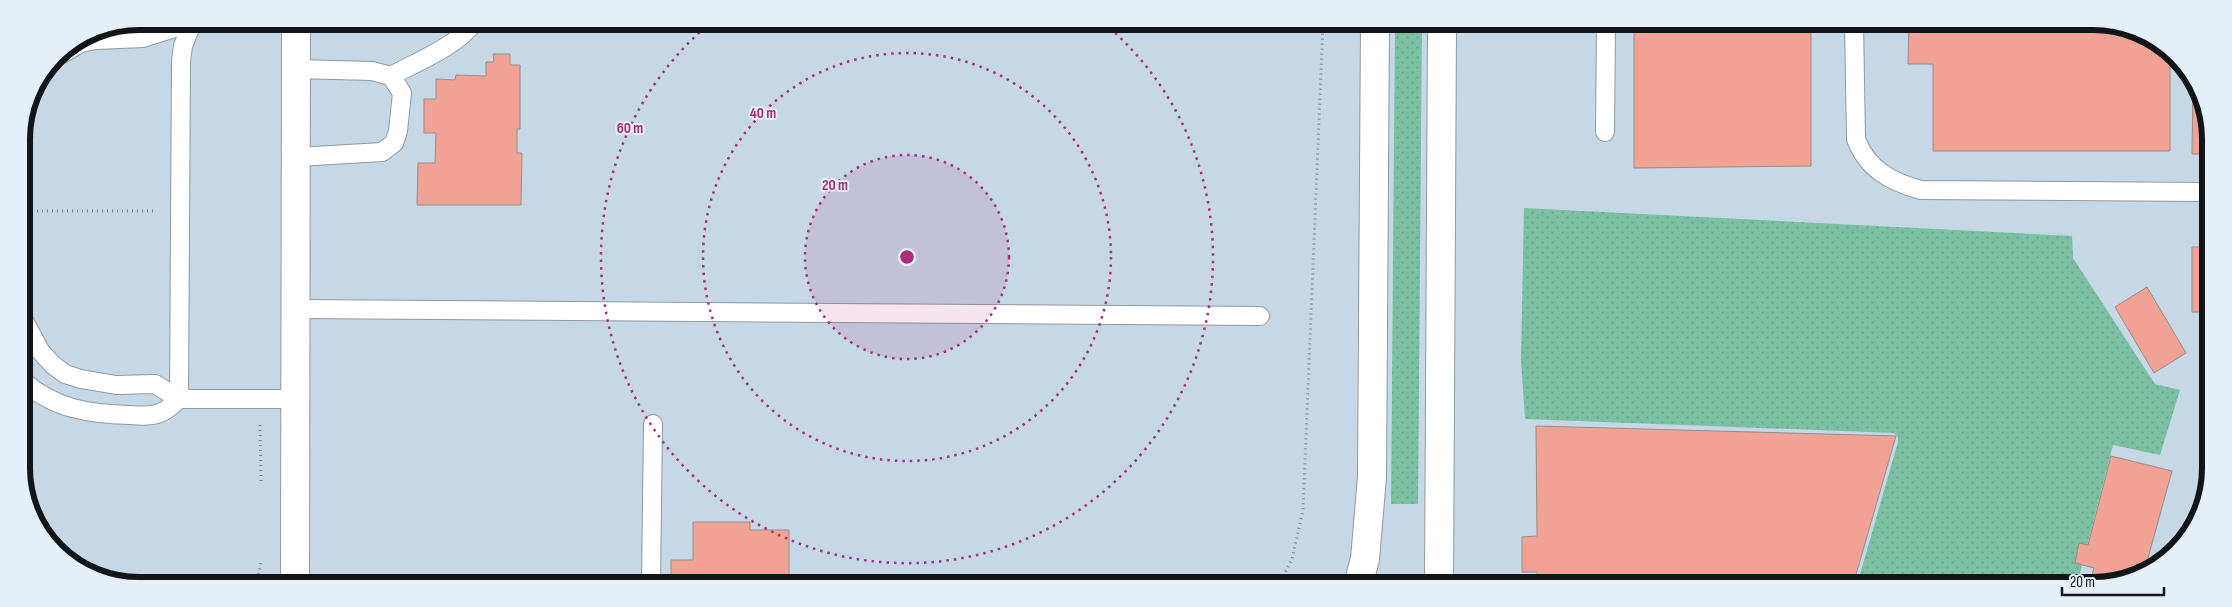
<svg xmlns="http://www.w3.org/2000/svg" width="2232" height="607" font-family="'Sofia Sans Condensed',sans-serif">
	<defs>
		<pattern id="grass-dots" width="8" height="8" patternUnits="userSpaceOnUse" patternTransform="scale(1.25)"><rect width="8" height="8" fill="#7bc0a2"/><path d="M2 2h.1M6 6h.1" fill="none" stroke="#69a48b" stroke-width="1.8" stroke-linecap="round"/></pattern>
	</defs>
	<rect width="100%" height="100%" fill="#d7e2ea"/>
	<path fill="#c6d7e5" d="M 139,21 L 2116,24 L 2176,56 L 2209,117 L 2208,491 L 2195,527 L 2170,557 L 2138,577 L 2100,586 L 116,583 L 56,551 L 24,491 L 21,132 L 30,94 L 56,56 L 94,30 Z"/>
	<path fill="url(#grass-dots)" d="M 1395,23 L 1422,23 L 1418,504 L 1391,504 Z
		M 1524,208 L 2072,236 L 2073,258 L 2155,384 L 2180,390 L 2160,455 L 2113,445 L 2077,585 L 1857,585 L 1898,442 L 1898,437 L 1894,433 L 1525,419 L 1521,360 Z"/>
	<path fill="#f0a294" stroke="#998c89" d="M 1634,23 L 1811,23 L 1811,166 L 1634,168 Z
		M 1909,23 L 2116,24 L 2170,53 L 2170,151 L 1933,151 L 1933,64 L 1908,64 Z
		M 493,54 L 510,54 L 510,65 L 520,65 L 520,129 L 517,129 L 517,153 L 522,153 L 521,205 L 417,205 L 418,163 L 435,163 L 436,133 L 424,133 L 424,99 L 436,99 L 436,79 L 455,80 L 456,75 L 486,76 L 486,62 L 494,62 Z
		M 2193,87 L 2209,117 L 2209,154 L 2192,154 Z
		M 2192,247 L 2208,247 L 2208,312 L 2192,312 Z
		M 2147,287 L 2186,353 L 2154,373 L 2115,307 Z
		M 1536,426 L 1896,436 L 1853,585 L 1537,585 L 1537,572 L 1522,572 L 1522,537 L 1537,536 Z
		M 2111,456 L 2172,471 L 2145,569 L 2149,570 L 2138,577 L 2100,586 L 2089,585 L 2094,568 L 2075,563 L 2079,543 L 2088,545 Z
		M 693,522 L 750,522 L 750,530 L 789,530 L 789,584 L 671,584 L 671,560 L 693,560 Z"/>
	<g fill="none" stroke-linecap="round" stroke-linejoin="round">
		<defs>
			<path id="service" d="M 1854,23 L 1856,139 C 1867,169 1891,182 1921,190 L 2209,192
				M 55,58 L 81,43 L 96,40 L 143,38 L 194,22 L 208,21
				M 296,69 L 372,71 L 391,76 L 402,93 L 398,131 L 394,143 L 382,152 L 297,157
				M 391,76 C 416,62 458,46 474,22
				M 1605,132 L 1606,23
				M 296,309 L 1260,316
				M 23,319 L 41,352 L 53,365 L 65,374 L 81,379 L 116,385 L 155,384 L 179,399 L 296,399
				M 23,381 C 54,409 90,414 130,415 C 141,416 154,417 164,411 C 170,408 175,402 179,399 L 181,61 L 183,46 L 193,21
				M 651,584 L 653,424"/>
			<path id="minor" d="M 295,584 L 296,21
				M 1358,585 L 1365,559 L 1372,477 L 1375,23
				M 1439,585 L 1442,23"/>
		</defs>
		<use href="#service" stroke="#909aa2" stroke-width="20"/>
		<use href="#minor" stroke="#909aa2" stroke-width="30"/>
		<path stroke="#7d858b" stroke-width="3" stroke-dasharray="1 4" stroke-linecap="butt" d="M 22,211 L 154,211
			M 260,425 L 261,481
			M 257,584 L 261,562
			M 1279,585 L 1292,559 L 1303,510 L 1323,23"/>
		<use href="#service" stroke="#fff" stroke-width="18"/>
		<use href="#minor" stroke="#fff" stroke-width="28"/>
	</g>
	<circle cx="907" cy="257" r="102" fill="#aa2d7e" fill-opacity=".12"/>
	<g fill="none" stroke="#aa2d7e" stroke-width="2.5" stroke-dasharray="2.5 5">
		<circle cx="907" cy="257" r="102"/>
		<circle cx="907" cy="257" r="204"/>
		<path d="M1104 23A306 306 0 1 1 710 23"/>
	</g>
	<path d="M0 0H2232V607H0ZM139 30H2093A109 109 0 0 1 2202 139V468A109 109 0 0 1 2093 577H139A109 109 0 0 1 30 468V139A109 109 0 0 1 139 30Z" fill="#e4eff8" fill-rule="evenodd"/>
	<path fill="none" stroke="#111518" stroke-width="6" d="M139 30H2093A109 109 0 0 1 2202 139V468A109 109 0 0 1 2093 577H139A109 109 0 0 1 30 468V139A109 109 0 0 1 139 30Z"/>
	<circle cx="907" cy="257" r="8" fill="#aa2d7e" stroke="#e4eff8" stroke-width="2.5"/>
	<g font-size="15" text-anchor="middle" font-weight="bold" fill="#aa2d7e" stroke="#e4eff8" stroke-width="4" stroke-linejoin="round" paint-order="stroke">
		<text x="763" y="118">40 m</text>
		<text x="630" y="133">60 m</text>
		<text x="835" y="190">20 m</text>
	</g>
	<path d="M2062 587v8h102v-8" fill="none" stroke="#111518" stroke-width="2.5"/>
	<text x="2070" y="587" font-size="15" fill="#111518" stroke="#e4eff8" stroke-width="4" paint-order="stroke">20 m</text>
</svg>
